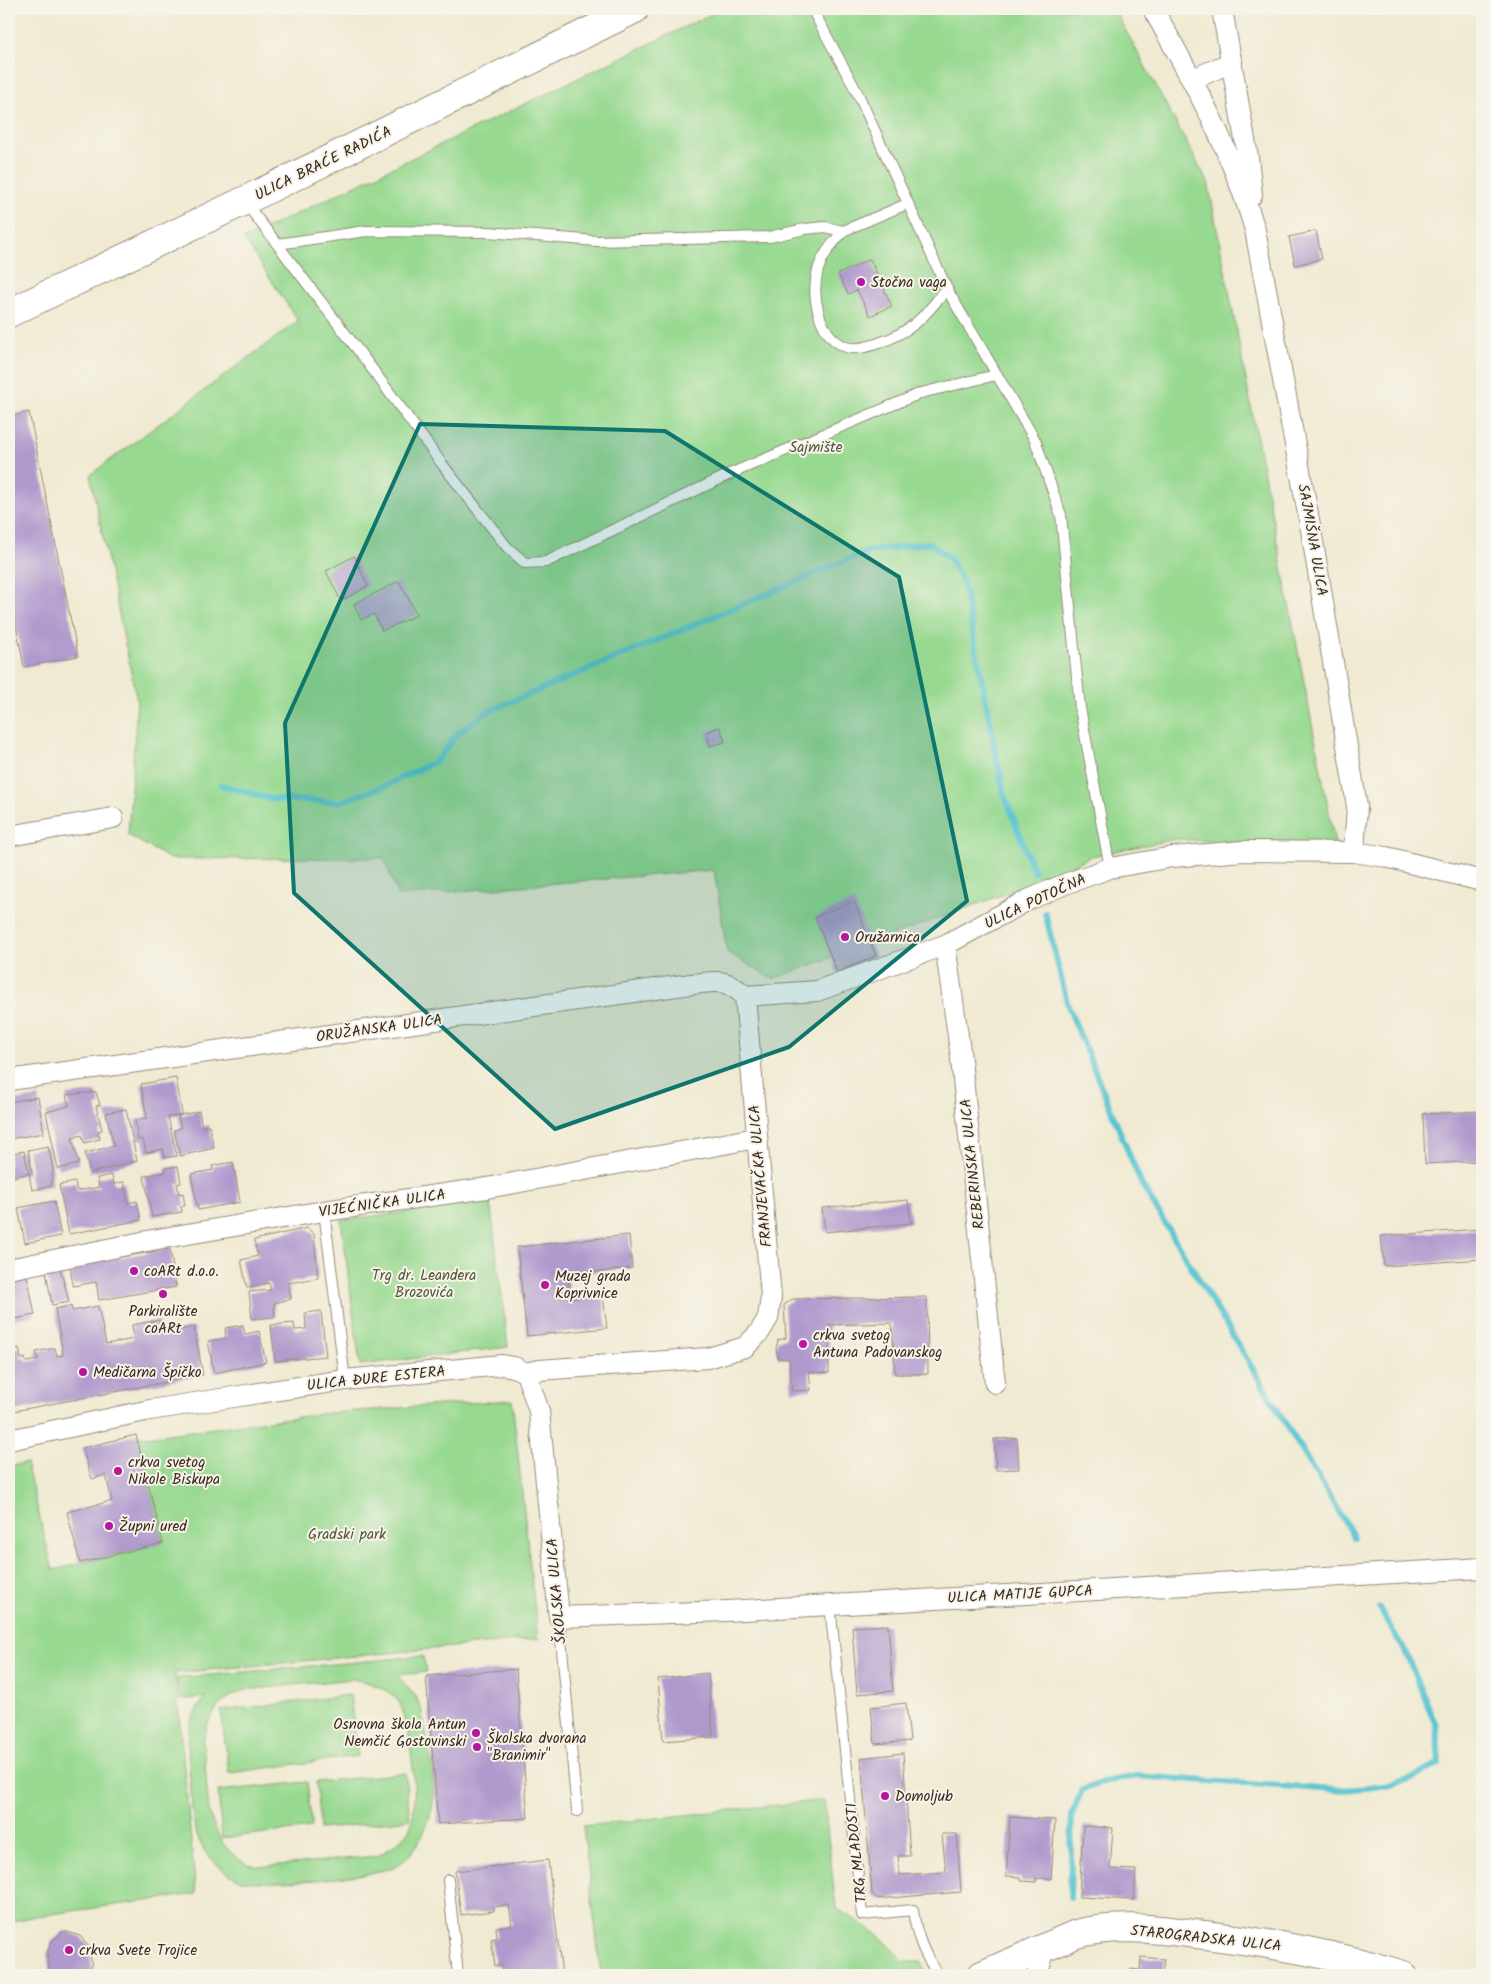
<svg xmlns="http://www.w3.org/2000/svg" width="1491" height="1984" font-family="Kalam,sans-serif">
	<rect width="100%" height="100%" fill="#f7f3e8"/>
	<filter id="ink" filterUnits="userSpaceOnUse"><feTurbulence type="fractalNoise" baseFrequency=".02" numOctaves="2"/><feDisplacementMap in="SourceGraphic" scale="10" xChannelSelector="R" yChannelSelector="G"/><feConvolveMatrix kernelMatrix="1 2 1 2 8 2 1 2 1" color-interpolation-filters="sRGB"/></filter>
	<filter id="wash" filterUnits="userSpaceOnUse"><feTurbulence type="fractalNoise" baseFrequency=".0096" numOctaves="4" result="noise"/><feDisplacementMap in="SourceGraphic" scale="20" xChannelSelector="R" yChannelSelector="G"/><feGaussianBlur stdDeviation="1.12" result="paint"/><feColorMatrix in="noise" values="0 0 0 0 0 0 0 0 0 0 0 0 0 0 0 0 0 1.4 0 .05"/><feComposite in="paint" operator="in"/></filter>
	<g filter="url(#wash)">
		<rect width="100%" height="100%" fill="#f0ead2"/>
		<path fill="#97d990" stroke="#698257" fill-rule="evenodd" d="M 722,9 L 1114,9 L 1208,182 L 1336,849 L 1176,839 L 1091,856 L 1051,877 L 773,979 L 727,952 L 714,870 L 398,896 L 384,858 L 170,859 L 128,835 L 137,701 L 90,475 L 298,321 L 244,239 Z
			M 490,1202 L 508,1347 L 360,1365 L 341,1220 Z
			M 512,1400 L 538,1639 L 175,1673 L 196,1894 L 37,1916 L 9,1922 L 9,1466 L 26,1463 L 53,1570 L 163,1543 L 136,1435 L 146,1437 L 328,1413 Z
			M 423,1656 L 426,1672 L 397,1675 L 416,1697 L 421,1707 C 426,1738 440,1787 430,1816 C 424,1834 415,1854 398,1865 C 377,1877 265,1887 241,1880 C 229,1876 216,1864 208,1855 C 190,1834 192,1801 190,1775 C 187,1743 184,1722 206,1697 L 180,1700 L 177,1678 ZM 352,1679 C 366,1681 391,1689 399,1702 C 410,1720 421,1811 409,1830 C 401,1842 389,1849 377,1856 L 259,1867 L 243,1862 L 231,1853 L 222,1842 L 215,1828 L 209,1813 L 203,1741 L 208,1723 L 217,1708 L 231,1696 L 246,1690 Z
			M 350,1695 L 358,1756 L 229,1773 L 221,1711 Z
			M 405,1773 L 410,1819 L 320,1829 L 316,1782 Z
			M 307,1782 L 312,1828 L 222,1838 L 218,1791 Z
			M 824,1800 L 836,1909 C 862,1922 887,1938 903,1962 L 922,1962 L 926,1975 L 601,1975 L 583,1826 Z"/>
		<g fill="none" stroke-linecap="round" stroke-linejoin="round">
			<path stroke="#58c5d0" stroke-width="6" d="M 221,785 L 271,799 L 339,802 L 385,786 L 436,761 L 459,732 L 489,711 L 869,551 L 929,543 L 949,558 L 963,582 L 1004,794 L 1034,872
				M 1045,913 L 1068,1006 L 1142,1185 L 1354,1537
				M 1070,1897 L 1072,1814 L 1082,1790 L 1103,1782 L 1137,1776 L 1336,1790 C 1371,1789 1410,1785 1439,1763 L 1436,1725 L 1405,1651 L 1379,1608"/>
		</g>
		<g id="blocks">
			<path fill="#b09acd" d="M 1316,231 L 1322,259 L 1295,265 L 1289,237 Z
				M 870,259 L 892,306 L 870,316 L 857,290 L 848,294 L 838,274 Z
				M 29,412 L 78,656 L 24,667 L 9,589 L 9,416 Z
				M 354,556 L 368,586 L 341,601 L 326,571 Z
				M 399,581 L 417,615 L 382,631 L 374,614 L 361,620 L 354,604 Z
				M 720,727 L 725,742 L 710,746 L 706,732 Z
				M 854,901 L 876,956 L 837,972 L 815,917 Z
				M 176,1078 L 182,1114 L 168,1117 L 177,1156 L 165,1158 L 163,1149 L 146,1153 L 143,1139 L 138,1140 L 135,1120 L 147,1118 L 141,1084 Z
				M 96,1092 L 100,1105 L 96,1106 L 102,1130 L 98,1131 L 100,1139 L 84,1143 L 82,1135 L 72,1138 L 79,1164 L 58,1169 L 46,1112 L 69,1106 L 66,1095 Z
				M 38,1097 L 44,1133 L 9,1139 L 9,1102 Z
				M 126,1109 L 137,1161 L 90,1173 L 85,1153 L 114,1146 L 106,1113 Z
				M 199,1111 L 202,1127 L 209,1125 L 214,1148 L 180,1156 L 174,1130 L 181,1128 L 178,1116 Z
				M 1482,1111 L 1482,1161 L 1425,1164 L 1423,1114 Z
				M 48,1146 L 53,1169 L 51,1186 L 32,1190 L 29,1174 L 32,1173 L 28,1150 Z
				M 24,1151 L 29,1173 L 9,1178 L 9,1154 Z
				M 233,1162 L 240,1202 L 198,1210 L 191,1174 L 213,1170 L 212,1166 Z
				M 178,1166 L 181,1183 L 177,1184 L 179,1194 L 183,1193 L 185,1206 L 181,1206 L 182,1212 L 152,1217 L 144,1176 L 166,1172 L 165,1168 Z
				M 112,1175 L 114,1184 L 124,1182 L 128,1203 L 137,1201 L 141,1220 L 69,1234 L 59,1185 L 75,1182 L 77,1191 L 99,1187 L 97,1178 Z
				M 908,1200 L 911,1223 L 825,1232 L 822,1208 Z
				M 54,1201 L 61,1236 L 25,1243 L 18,1208 Z
				M 307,1228 L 314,1234 L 318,1278 L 288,1283 L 291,1299 L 274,1303 L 275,1317 L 252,1319 L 249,1292 L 271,1290 L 269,1283 L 247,1288 L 241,1260 L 258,1256 L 254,1240 Z
				M 1482,1229 L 1482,1259 L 1384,1266 L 1381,1236 Z
				M 629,1235 L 632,1268 L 568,1275 L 570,1299 L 603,1295 L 607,1328 L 527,1336 L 517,1247 Z
				M 170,1249 L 176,1287 L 99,1300 L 96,1282 L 73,1286 L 70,1265 Z
				M 60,1268 L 69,1302 L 52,1305 L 46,1271 Z
				M 27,1276 L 35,1315 L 15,1319 L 9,1280 Z
				M 927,1297 L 928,1374 L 895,1374 L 892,1323 L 829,1325 L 829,1373 L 809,1372 L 811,1390 L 792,1391 L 789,1359 L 778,1358 L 776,1349 L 778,1340 L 786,1338 L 784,1305 L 793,1299 Z
				M 71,1306 L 72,1311 L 98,1306 L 106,1344 L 134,1339 L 132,1325 L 159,1320 L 161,1334 L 194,1327 L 203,1375 L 9,1412 L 9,1350 L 19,1348 L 21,1359 L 25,1358 L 26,1362 L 38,1360 L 36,1352 L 55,1348 L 57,1356 L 63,1355 L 55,1309 Z
				M 321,1311 L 326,1356 L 275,1361 L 271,1325 L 294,1323 L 295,1330 L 306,1329 L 305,1313 Z
				M 243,1325 L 245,1334 L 259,1331 L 266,1362 L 214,1373 L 208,1341 L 226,1338 L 225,1328 Z
				M 136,1435 L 163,1543 L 80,1563 L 67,1512 L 112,1501 L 106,1475 L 92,1479 L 82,1448 Z
				M 1017,1438 L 1019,1469 L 996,1470 L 994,1439 Z
				M 888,1625 L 893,1691 L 857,1694 L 852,1627 Z
				M 516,1669 L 528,1818 L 438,1824 L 426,1676 Z
				M 708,1673 L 713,1737 L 663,1741 L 658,1679 Z
				M 906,1703 L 910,1741 L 875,1744 L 871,1707 Z
				M 903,1753 L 910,1856 L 898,1856 L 900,1875 L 946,1872 L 942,1834 L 957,1834 L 961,1892 L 878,1899 L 872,1894 L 861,1758 Z
				M 1010,1817 L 1055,1820 L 1051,1879 L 1036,1878 L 1036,1882 L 1021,1881 L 1021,1877 L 1006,1876 Z
				M 1083,1826 L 1113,1828 L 1110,1869 L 1136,1870 L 1134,1900 L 1079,1897 Z
				M 548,1860 L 562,1975 L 502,1975 L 501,1965 L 495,1966 L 491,1939 L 497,1938 L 496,1927 L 512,1925 L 509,1905 L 493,1907 L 494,1911 L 461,1915 L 455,1871 Z
				M 64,1931 L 80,1936 L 89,1947 L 93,1975 L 50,1975 L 47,1953 L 52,1941 Z
				M 1141,1957 L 1164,1959 L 1162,1975 L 1130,1975 L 1131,1969 L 1140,1970 Z"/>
		</g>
	</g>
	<g filter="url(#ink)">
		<use href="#blocks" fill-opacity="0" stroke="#968a78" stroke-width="1"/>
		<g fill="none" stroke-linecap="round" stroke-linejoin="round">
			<defs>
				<path id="lane" d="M 812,9 L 858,94 L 948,291 L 1035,440 L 1061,515 L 1080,708 L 1110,868
					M 245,202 L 367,362 L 442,464 L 507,547 L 525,563 L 546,562 L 732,473 L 921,393 L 996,375
					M 843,231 C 834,242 822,255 818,270 C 811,295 818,336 846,347 C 854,350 867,347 876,344 C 910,333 925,317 947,288
					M 278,244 L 366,231 L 488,232 L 597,241 L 769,237 L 805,229 L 825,227 L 843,231 L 907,204
					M 324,1211 L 345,1380
					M 830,1605 L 862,1915 L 913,1910 C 916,1934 924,1956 939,1975
					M 559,1617 L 577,1811
					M 448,1880 L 458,1975"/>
				<path id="street" d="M 1153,9 C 1193,80 1232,151 1255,230 L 1311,530 L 1357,806 L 1354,852
					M 1222,9 L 1248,157 L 1252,195
					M 1193,79 L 1232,62
					M 9,836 L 113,818
					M 945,945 L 960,1050 L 995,1383
					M 745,996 L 817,991 L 945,945 L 1028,900 L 1065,884 L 1110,868 L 1173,857 L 1243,851 L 1354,852 L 1386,857 L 1482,881
					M 9,1080 L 691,984 C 717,982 724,977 745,996
					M 9,1269 L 152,1240 L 324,1211 L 487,1188 L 756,1138
					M 526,1373 L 539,1411 L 559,1617 L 727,1611 L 1482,1568
					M 9,1440 L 150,1410 L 246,1395 L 345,1380 L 502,1365 L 514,1367 L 526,1373 L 539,1370 L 708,1358 L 745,1347 L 759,1333 L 768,1318 L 771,1297 L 745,996
					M 1037,1975 L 1046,1946"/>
				<path id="secondary" d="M 9,313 L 244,201 L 635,9
					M 982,1975 L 1076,1934 C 1118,1923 1162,1930 1205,1935 C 1272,1943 1338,1955 1403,1975"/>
			</defs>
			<use href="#lane" stroke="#968a78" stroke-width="12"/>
			<use href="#street" stroke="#968a78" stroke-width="22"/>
			<use href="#secondary" stroke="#968a78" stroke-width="30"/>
			<use href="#lane" stroke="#fff" stroke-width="10"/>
			<use href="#street" stroke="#fff" stroke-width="20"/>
			<use href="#secondary" stroke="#fff" stroke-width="28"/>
		</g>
	</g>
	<path fill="#0f766e" fill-opacity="0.2" stroke="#0f766e" stroke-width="4" stroke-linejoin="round" d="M 420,424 L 665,431 L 899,577 L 967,901 L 789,1047 L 555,1129 L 294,893 L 285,723 Z"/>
	<g fill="#b5179e" stroke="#f7f3e8" stroke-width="2">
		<circle cx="861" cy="282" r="5"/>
		<circle cx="845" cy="937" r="5"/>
		<circle cx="134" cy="1271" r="5"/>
		<circle cx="545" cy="1285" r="5"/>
		<circle cx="163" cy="1294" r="5"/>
		<circle cx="803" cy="1344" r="5"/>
		<circle cx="83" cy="1372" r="5"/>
		<circle cx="118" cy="1471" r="5"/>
		<circle cx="109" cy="1526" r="5"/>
		<circle cx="476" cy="1733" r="5"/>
		<circle cx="477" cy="1747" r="5"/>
		<circle cx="885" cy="1796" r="5"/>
		<circle cx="69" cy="1950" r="5"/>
	</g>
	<g text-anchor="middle" stroke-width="4" stroke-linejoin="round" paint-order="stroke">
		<g font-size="15" fill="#3b2a1e" stroke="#f7f3e8">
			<text transform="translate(323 163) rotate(-26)" y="5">ULICA BRAĆE RADIĆA</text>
			<text transform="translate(1313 540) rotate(80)" y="5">SAJMIŠNA ULICA</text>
			<text transform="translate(1035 901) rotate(-25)" y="5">ULICA POTOČNA</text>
			<text transform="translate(379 1028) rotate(-8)" y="5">ORUŽANSKA ULICA</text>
			<text transform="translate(972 1164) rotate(-96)" y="5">REBERINSKA ULICA</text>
			<text transform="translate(760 1176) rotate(-95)" y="5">FRANJEVAČKA ULICA</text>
			<text transform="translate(382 1203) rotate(-8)" y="5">VIJEĆNIČKA ULICA</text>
			<text transform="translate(376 1378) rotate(-6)" y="5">ULICA ĐURE ESTERA</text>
			<text transform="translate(556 1591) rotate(-95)" y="5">ŠKOLSKA ULICA</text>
			<text transform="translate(1020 1594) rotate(-3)" y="5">ULICA MATIJE GUPCA</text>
			<text transform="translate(856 1853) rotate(-96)" y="5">TRG MLADOSTI</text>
			<text transform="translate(1206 1938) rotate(6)" y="5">STAROGRADSKA ULICA</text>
		</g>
		<g font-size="15" fill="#3b2a1e" stroke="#f7f3e8" text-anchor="start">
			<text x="871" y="287">Stočna vaga</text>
			<text x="855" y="942">Oružarnica</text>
			<text x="144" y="1276">coARt d.o.o.</text>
			<text x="555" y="1281">Muzej grada<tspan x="555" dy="17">Koprivnice</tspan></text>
			<text x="163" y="1316" text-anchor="middle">Parkiralište<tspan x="163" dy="17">coARt</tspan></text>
			<text x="813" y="1340">crkva svetog<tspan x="813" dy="17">Antuna Padovanskog</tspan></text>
			<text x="93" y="1377">Medičarna Špičko</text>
			<text x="128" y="1467">crkva svetog<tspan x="128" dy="17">Nikole Biskupa</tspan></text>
			<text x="119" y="1531">Župni ured</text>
			<text x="466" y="1729" text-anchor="end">Osnovna škola Antun<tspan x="466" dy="17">Nemčić Gostovinski</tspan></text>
			<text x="487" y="1743">Školska dvorana<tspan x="487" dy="17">"Branimir"</tspan></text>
			<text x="895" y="1801">Domoljub</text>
			<text x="79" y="1955">crkva Svete Trojice</text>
		</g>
		<g font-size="15" fill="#52563a" stroke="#f7f3e8">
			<text x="816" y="452">Sajmište</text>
			<text x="424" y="1280">Trg dr. Leandera<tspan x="424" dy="17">Brozovića</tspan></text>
			<text x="347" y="1539">Gradski park</text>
		</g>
	</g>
	<rect width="1491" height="1984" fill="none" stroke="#f7f3e8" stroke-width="30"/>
</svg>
